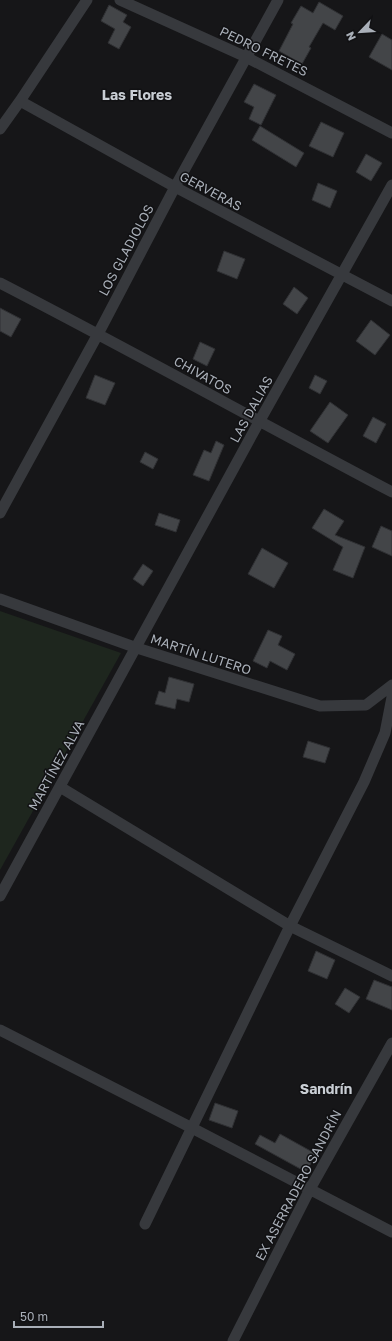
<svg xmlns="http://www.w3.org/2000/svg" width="392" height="1341" font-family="'Golos Text',sans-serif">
	<rect width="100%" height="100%" fill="#161618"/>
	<path fill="#1e261e" d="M 0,611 L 121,653 L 0,870 Z"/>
	<path fill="#434548" stroke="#303134" d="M 319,2 L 343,16 L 335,30 L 323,23 L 309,47 L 311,48 L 302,64 L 279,51 L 293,24 L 291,23 L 301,6 L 313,13 Z
		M 109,5 L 127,15 L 123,22 L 131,27 L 119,49 L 108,43 L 115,29 L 101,21 Z
		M 382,34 L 392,40 L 392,70 L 369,57 Z
		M 254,84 L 276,95 L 261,125 L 249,119 L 254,107 L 244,102 Z
		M 321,122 L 344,133 L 333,157 L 309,146 Z
		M 260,126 L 304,153 L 296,167 L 252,140 Z
		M 366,154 L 382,163 L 371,181 L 356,172 Z
		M 318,183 L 337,191 L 330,208 L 312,200 Z
		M 224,251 L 245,259 L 237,279 L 217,271 Z
		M 294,287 L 308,298 L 297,314 L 283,304 Z
		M 0,308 L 21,319 L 11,337 L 0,331 Z
		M 371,320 L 390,335 L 375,355 L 356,341 Z
		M 200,342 L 215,349 L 207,366 L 193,359 Z
		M 95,375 L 115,383 L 105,405 L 86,398 Z
		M 315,375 L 327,381 L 320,394 L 309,388 Z
		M 330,402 L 348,415 L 328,443 L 310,431 Z
		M 373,417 L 386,424 L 376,443 L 363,436 Z
		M 216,441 L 224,445 L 209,481 L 193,475 L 204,450 L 211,453 Z
		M 145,452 L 158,459 L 153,469 L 140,462 Z
		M 324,509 L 344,521 L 335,535 L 365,547 L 353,578 L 333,570 L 343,547 L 312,528 Z
		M 159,513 L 180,520 L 176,532 L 155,525 Z
		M 381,526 L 392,531 L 392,556 L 372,547 Z
		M 262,548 L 288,563 L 274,588 L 248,574 Z
		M 143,564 L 153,571 L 143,586 L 133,579 Z
		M 268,630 L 282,636 L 278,645 L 295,654 L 287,670 L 270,661 L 267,668 L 253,661 Z
		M 169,677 L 194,684 L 189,702 L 177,699 L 175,709 L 155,704 L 159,691 L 165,693 Z
		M 308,741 L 330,748 L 325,763 L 303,757 Z
		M 316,951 L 335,960 L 327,979 L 308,971 Z
		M 374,980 L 392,987 L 392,1010 L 366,999 Z
		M 345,988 L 360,997 L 349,1013 L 335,1004 Z
		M 215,1103 L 238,1111 L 232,1128 L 209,1120 Z
		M 280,1134 L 316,1154 L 306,1172 L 255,1144 L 260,1135 L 275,1143 Z"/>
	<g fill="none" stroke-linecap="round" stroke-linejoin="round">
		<path stroke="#37393d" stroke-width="11" d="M 120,0 L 246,57 L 392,133
			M 20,101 L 175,187 L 392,301
			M 0,129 L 20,101 L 87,0
			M 0,283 C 132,351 261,423 392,492
			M 0,513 L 98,334 L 175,187 L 278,0
			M 0,599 L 137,648 L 320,706 L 366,705 L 392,685
			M 60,787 L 290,926 L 392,976
			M 0,896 L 259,422 L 392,185
			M 0,1030 L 192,1128 L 392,1232
			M 145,1224 L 290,926 L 364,782 L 385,733 L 392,697
			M 233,1341 L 310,1189 L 392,1043"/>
	</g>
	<g text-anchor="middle" stroke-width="3" stroke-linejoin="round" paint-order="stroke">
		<g font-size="13" fill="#a9afb8" stroke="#111113">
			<text transform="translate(264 51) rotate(26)" y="5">PEDRO FRETES</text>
			<text transform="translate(211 191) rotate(28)" y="5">GERVERAS</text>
			<text transform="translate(126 250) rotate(-62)" y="5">LOS GLADIOLOS</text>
			<text transform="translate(203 375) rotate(29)" y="5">CHIVATOS</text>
			<text transform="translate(251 409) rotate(-61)" y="5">LAS DALIAS</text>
			<text transform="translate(201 654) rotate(18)" y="5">MARTÍN LUTERO</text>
			<text transform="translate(56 765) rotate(-61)" y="5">MARTÍNEZ ALVA</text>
			<text transform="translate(298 1185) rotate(-62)" y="5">EX ASERRADERO SANDRÍN</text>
		</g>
		<g font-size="14" font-weight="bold" fill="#c9ced4" stroke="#111113">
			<text x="137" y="100">Las Flores</text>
			<text x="326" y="1094">Sandrín</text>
		</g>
	</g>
	<g transform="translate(360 32) rotate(245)" stroke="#111113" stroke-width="3" paint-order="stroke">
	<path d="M0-3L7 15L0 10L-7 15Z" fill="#a9afb8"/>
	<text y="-6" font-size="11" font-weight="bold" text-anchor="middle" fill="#a9afb8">N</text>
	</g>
	<path d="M14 1321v6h89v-6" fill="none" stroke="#a9afb8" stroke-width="2"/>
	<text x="20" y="1321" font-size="12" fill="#a9afb8" stroke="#111113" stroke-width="3" paint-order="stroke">50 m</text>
</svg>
